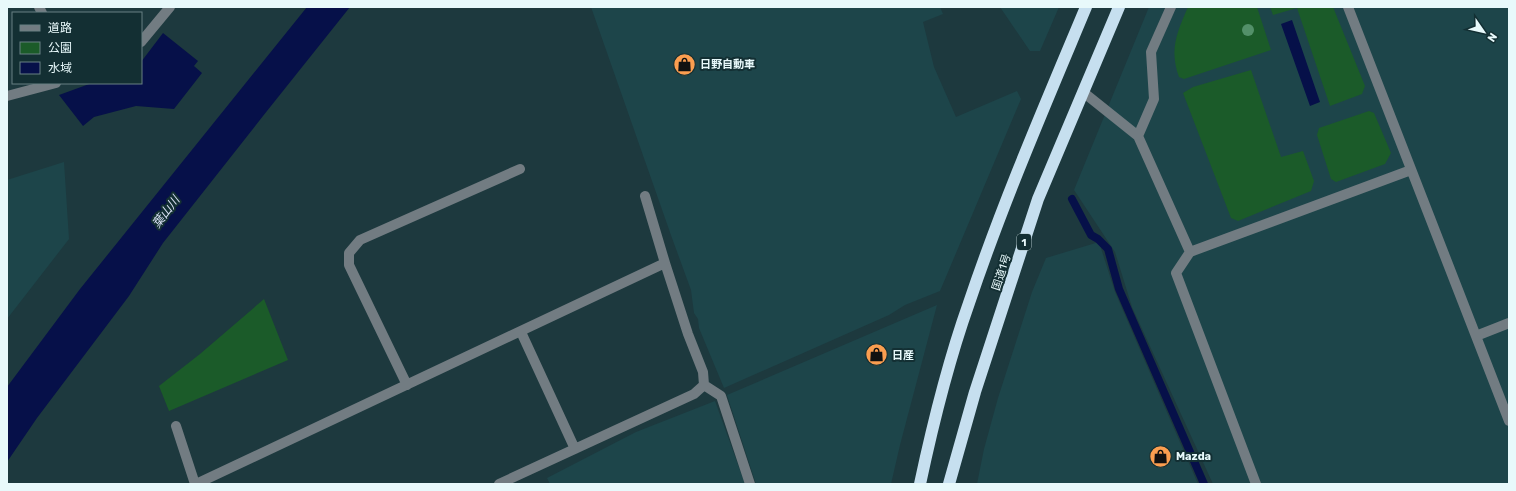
<svg xmlns="http://www.w3.org/2000/svg" width="1516" height="491" font-family="Rubik,'Noto Sans JP',sans-serif">
	<rect width="100%" height="100%" fill="#1d393e"/>
	<path fill="#1d454a" d="M 591,7 L 940,7 L 943,14 L 923,22 L 934,67 L 956,117 L 1017,91 L 1021,99 L 940,291 L 905,305 L 889,315 L 724,388 L 699,328 L 698,319 L 694,313 L 691,290 L 672,238 Z
		M 1000,7 L 1059,7 L 1040,51 L 1030,51 Z
		M 1149,7 L 1509,7 L 1509,484 L 1213,484 L 1132,307 L 1115,252 L 1074,190 Z
		M 64,162 L 69,239 L 7,319 L 7,180 Z
		M 1099,242 L 1115,292 L 1198,484 L 977,484 L 984,449 L 998,398 L 1032,292 L 1046,258 Z
		M 937,305 L 900,445 L 891,484 L 756,484 L 727,395 Z
		M 715,401 L 745,484 L 550,484 L 547,478 L 636,432 Z"/>
	<path fill="#1b5b29" d="M 1188,7 L 1257,7 L 1271,50 L 1184,79 L 1179,77 C 1169,50 1177,32 1188,7 Z
		M 1270,7 L 1333,7 L 1365,86 L 1362,94 L 1330,106 L 1297,8 L 1273,15 Z
		M 1251,70 L 1281,157 L 1303,151 L 1314,181 L 1311,191 L 1238,221 L 1231,218 L 1183,93 L 1193,87 Z
		M 1369,111 L 1374,113 L 1391,153 L 1385,164 L 1336,182 L 1331,179 L 1317,135 L 1319,128 Z
		M 264,299 L 288,360 L 169,411 L 159,386 L 200,354 Z"/>
	<path fill="#061049" d="M 307,7 L 350,7 L 263,116 L 163,243 L 129,296 L 37,418 L 7,462 L 7,387 L 80,289 Z
		M 1292,20 L 1320,102 L 1310,106 L 1281,24 Z
		M 163,33 L 198,61 L 194,66 L 202,73 L 174,109 L 136,106 L 94,117 L 83,126 L 59,95 L 92,83 L 141,83 L 141,62 Z"/>
	<g fill="none" stroke-linecap="round" stroke-linejoin="round">
		<path stroke="#061049" stroke-width="8" d="M 1072,199 L 1091,235 L 1098,239 L 1108,249 L 1119,289 L 1204,484"/>
		<path stroke="#727c82" stroke-width="10" d="M 39,7 L 42,13
			M 1348,7 L 1509,421
			M 141,42 L 170,7
			M 1083,92 L 1138,136 L 1190,252 L 1176,273 L 1256,484
			M 7,96 L 56,83
			M 1138,136 L 1154,99 L 1151,52 L 1171,7
			M 645,196 L 665,263
			M 1190,252 L 1411,170
			M 521,332 L 575,449
			M 1476,336 L 1509,323
			M 407,385 L 349,265 L 349,253 L 360,240 L 520,169
			M 704,385 L 721,396 L 750,484
			M 176,426 L 195,484
			M 196,484 L 665,263 L 688,334 L 703,372 L 704,385 L 694,394 L 499,484"/>
		<path stroke="#c6dfef" stroke-width="12" d="M 920,484 C 933,423 948,362 969,303 C 1003,202 1045,105 1086,7
			M 949,484 L 975,392 L 1038,199 L 1119,7"/>
	</g>
	<circle fill="#539069" cx="1248" cy="30" r="6"/>
	<defs>
		<symbol id="shop-disc" viewBox="-11 -11 22 22"><circle r="9.5" fill="#fb9e50" stroke="#132f33"/><path d="M-5-2.5h2.3a2.7 3.5 0 0 1 5.4 0H5L5.5 6h-11ZM-1.5-2.5h3a1.5 2.3 0 0 0-3 0Z" fill="#111"/></symbol>
	</defs>
	<g fill-rule="evenodd">
		<use href="#shop-disc" x="672" y="52" width="25" height="25"/>
		<use href="#shop-disc" x="864" y="342" width="25" height="25"/>
		<use href="#shop-disc" x="1148" y="444" width="25" height="25"/>
	</g>
	<g text-anchor="middle" stroke-width="4" stroke-linejoin="round" paint-order="stroke">
		<rect fill="#132f33" stroke="#a8bcbf" stroke-width="1" x="1017" y="234" width="14" height="16" rx="3"/>
		<g font-size="10" font-weight="bold" fill="#e8f9fb">
			<text x="1024" y="246">1</text>
		</g>
		<g font-size="11" font-weight="bold" fill="#e8f9fb" stroke="#132f33" text-anchor="start">
			<text x="700" y="68">日野自動車</text>
			<text x="892" y="359">日産</text>
			<text x="1176" y="460">Mazda</text>
		</g>
		<g font-size="11" fill="#e8f9fb" stroke="#132f33">
			<text transform="translate(1001 272) rotate(-72)" y="4">国道1号</text>
		</g>
		<g font-size="12" font-style="italic" fill="#dce4f7" stroke="#132f33">
			<text transform="translate(166 212) rotate(-53)" y="4">葉山川</text>
		</g>
	</g>
	<rect width="1516" height="491" fill="none" stroke="#e8f9fb" stroke-width="16"/>
	<rect x="12" y="12" width="130" height="72" fill="#132f33" stroke="#688083"/>
	<rect x="20" y="25" width="20" height="6" fill="#727c82" stroke="#688083"/>
	<text x="48" y="32" font-size="12" fill="#e8f9fb">道路</text>
	<rect x="20" y="42" width="20" height="12" fill="#1b5b29" stroke="#688083"/>
	<text x="48" y="52" font-size="12" fill="#e8f9fb">公園</text>
	<rect x="20" y="62" width="20" height="12" fill="#061049" stroke="#688083"/>
	<text x="48" y="72" font-size="12" fill="#e8f9fb">水域</text>
	<g transform="translate(1484 32) rotate(124)" stroke="#132f33" stroke-width="3" paint-order="stroke">
	<path d="M0-3L7 15L0 10L-7 15Z" fill="#e8f9fb"/>
	<text y="-6" font-size="11" font-weight="bold" text-anchor="middle" fill="#e8f9fb">N</text>
	</g>
</svg>
